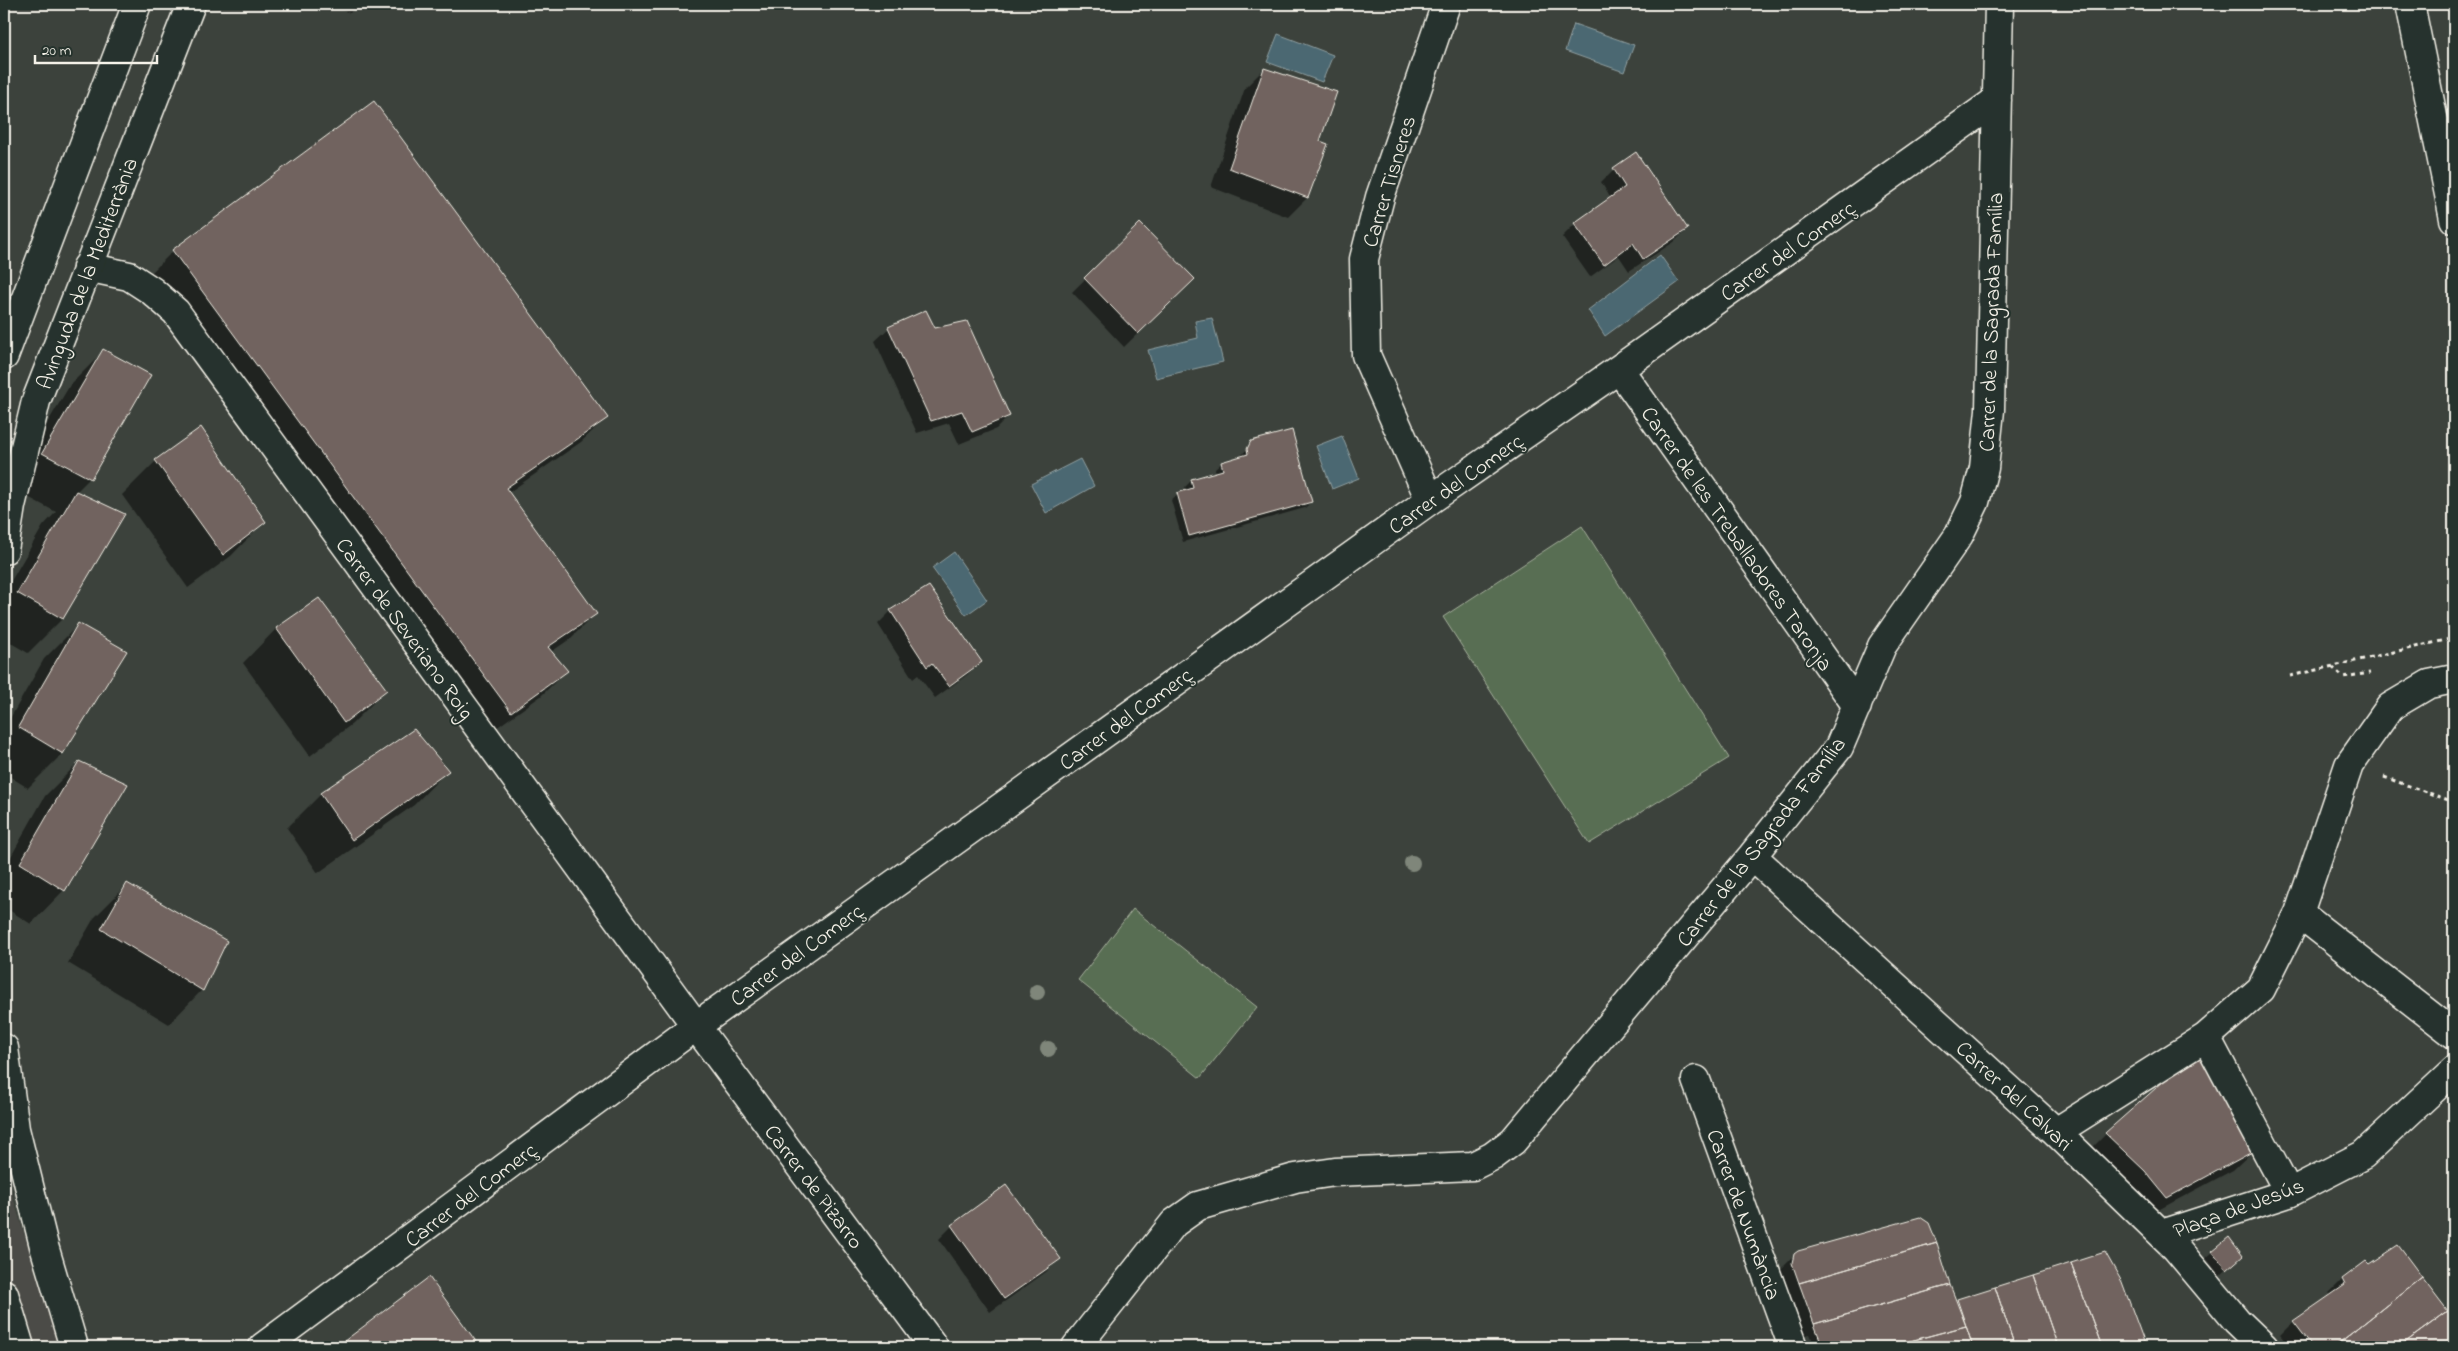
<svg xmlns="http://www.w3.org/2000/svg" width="2458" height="1351" font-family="'Indie Flower',sans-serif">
	<rect width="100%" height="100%" fill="#3c423c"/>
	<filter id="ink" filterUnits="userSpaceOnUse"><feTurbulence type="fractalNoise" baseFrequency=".02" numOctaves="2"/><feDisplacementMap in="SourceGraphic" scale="10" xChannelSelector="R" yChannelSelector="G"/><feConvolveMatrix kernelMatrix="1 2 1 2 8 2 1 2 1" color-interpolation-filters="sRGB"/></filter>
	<g filter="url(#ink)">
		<path fill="#4c4c46" d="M 4,1168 L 59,1347 L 4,1347 Z"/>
		<path fill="#586e52" stroke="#a6b09d" d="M 1582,526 L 1729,758 L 1589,844 L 1443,617 Z
			M 1133,909 L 1257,1007 L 1200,1078 L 1078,980 Z"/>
		<path fill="#4c6872" stroke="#8f9fa1" d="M 1574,24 L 1634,45 L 1624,72 L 1565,51 Z
			M 1278,34 L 1333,55 L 1322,82 L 1267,62 Z
			M 1660,255 L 1679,282 L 1605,336 L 1588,310 Z
			M 1212,318 L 1223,362 L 1156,378 L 1148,350 L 1198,338 L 1195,321 Z
			M 1342,436 L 1359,478 L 1332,489 L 1316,446 Z
			M 1080,459 L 1094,486 L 1046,513 L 1031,484 Z
			M 954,552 L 987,600 L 966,615 L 932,568 Z"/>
		<path fill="#0007" d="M 326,4 L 357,4 L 350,13 Z
			M 1264,69 L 1319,142 L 1326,145 L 1307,198 L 1288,217 L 1211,187 L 1245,88 Z
			M 1614,169 L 1687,229 L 1674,242 L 1629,271 L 1619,256 L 1590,277 L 1562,237 L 1575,224 L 1611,199 L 1601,182 Z
			M 1140,225 L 1180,292 L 1124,347 L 1072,292 Z
			M 173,251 L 606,418 L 581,442 L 508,493 L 595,614 L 570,639 L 551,652 L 566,671 L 541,696 L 485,736 L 148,276 Z
			M 889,328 L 935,330 L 1009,416 L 996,429 L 959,444 L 949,423 L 917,433 L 875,341 Z
			M 104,351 L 149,376 L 90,478 L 76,492 L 123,515 L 62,619 L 28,653 L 4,639 L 4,593 L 43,526 L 56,512 L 9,487 L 70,385 Z
			M 1252,443 L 1311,502 L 1305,508 L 1183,542 L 1171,500 L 1178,494 L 1187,491 L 1185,487 L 1192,480 L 1216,473 L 1215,469 L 1222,463 L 1241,456 Z
			M 156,461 L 264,522 L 231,556 L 188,588 L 122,495 Z
			M 319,599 L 386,690 L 352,724 L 310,756 L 243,663 L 276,629 Z
			M 891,611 L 980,662 L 967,675 L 935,698 L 918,675 L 913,679 L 878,624 Z
			M 78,625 L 126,652 L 62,754 L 28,788 L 4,773 L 4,729 L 44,659 Z
			M 79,762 L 64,890 L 31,924 L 4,907 L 4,869 L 45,796 Z
			M 447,771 L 414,805 L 318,873 L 287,828 L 321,794 Z
			M 128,884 L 202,990 L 169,1024 L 68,963 L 94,918 Z
			M 2106,1134 L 2253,1151 L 2233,1170 L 2147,1216 L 2087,1153 Z
			M 952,1226 L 1059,1259 L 1046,1272 L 990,1312 L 939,1239 Z
			M 2228,1239 L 2235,1262 L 2220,1276 L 2206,1258 Z
			M 2104,1254 L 2121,1283 L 2144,1347 L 1815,1347 L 1810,1334 L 1801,1336 L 1779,1277 L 1781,1269 L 1795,1255 L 1955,1301 Z
			M 2366,1262 L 2368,1266 L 2422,1279 L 2454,1322 L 2454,1347 L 2290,1347 L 2280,1335 L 2293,1322 L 2331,1296 L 2329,1293 L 2342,1280 Z
			M 428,1279 L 479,1347 L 336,1347 Z"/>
		<path fill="#71645e" stroke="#f4f1e8" d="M 1264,68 L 1337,92 L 1320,141 L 1328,144 L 1308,198 L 1229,168 Z
			M 374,101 L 608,418 L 506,488 L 597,614 L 548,647 L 568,671 L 511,712 L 172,250 Z
			M 1636,152 L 1688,229 L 1643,259 L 1633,243 L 1604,265 L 1574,223 L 1625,187 L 1613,168 Z
			M 1140,223 L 1195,279 L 1138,334 L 1084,278 Z
			M 926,310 L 935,328 L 967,321 L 1010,416 L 972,432 L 962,411 L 931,421 L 888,327 Z
			M 103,349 L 151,375 L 91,479 L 42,453 Z
			M 201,427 L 266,522 L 223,555 L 155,460 Z
			M 1292,430 L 1312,502 L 1189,536 L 1177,493 L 1193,488 L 1191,479 L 1223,470 L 1221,462 L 1248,454 L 1247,449 L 1251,441 Z
			M 76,491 L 125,514 L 63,619 L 17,593 Z
			M 929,586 L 982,662 L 949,686 L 932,663 L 927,667 L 890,610 Z
			M 319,598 L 387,690 L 344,723 L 276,628 Z
			M 78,623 L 127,651 L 63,754 L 18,727 Z
			M 414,729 L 449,771 L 352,840 L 320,793 Z
			M 79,761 L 128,784 L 65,891 L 20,863 Z
			M 127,883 L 227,941 L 203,991 L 101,929 Z
			M 2199,1050 L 2254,1151 L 2167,1198 L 2145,1171 L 2105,1133 Z
			M 1006,1185 L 1061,1259 L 1004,1299 L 951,1225 Z
			M 1920,1217 L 1929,1223 L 1937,1243 L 1799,1283 L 1792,1263 L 1794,1254 L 1798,1251 Z
			M 2229,1237 L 2243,1256 L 2227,1270 L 2212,1251 Z
			M 1937,1243 L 1950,1285 L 1814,1324 L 1799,1283 Z
			M 2398,1245 L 2422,1277 L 2334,1347 L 2313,1347 L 2293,1321 L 2345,1285 L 2342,1279 L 2366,1261 L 2369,1264 Z
			M 2105,1252 L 2122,1282 L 2146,1347 L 2102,1347 L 2071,1263 Z
			M 2071,1263 L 2102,1347 L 2058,1347 L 2033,1275 Z
			M 2033,1275 L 2058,1347 L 2015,1347 L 1995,1287 Z
			M 429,1277 L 480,1347 L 341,1347 L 339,1345 Z
			M 2422,1277 L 2448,1311 L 2399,1347 L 2334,1347 Z
			M 1950,1285 L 1966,1326 L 1888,1347 L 1823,1347 L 1814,1324 Z
			M 1995,1287 L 2015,1347 L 1973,1347 L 1957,1299 Z
			M 2448,1311 L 2454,1319 L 2454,1347 L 2399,1347 Z
			M 1966,1326 L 1973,1347 L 1888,1347 Z"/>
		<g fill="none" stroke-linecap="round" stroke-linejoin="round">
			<defs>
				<path id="minor" d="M 2410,4 L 2454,219
					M 87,267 L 129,276 L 152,291 L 176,312 L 696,1026 L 934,1347
					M 1619,369 L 1857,706
					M 1430,500 L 1366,355 L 1364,259 L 1380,197 L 1446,4
					M 1752,856 L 2056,1132 L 2176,1248 L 2237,1321 L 2264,1347
					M 2299,913 L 2454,1034
					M 2206,1037 L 2289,1193
					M 1696,1080 L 1793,1347
					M 2056,1132 L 2206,1037 L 2261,989 L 2299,913 L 2349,765 L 2390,707 L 2429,684 L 2454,679
					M 2162,1234 L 2289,1193 L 2363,1155 L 2454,1070
					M 263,1347 L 696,1026 L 1430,500 L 1619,369 L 1997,100
					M 1076,1347 L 1174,1223 L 1198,1206 L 1295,1178 L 1335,1172 L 1473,1166 L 1493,1156 L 1513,1141 L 1752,856 L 1839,747 L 1882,646 L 1959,535 L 1975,502 L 1984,468 L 1990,410 L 1999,4"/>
				<path id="major" d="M 4,356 L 137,4
					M 4,550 L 11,506 L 36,401 L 191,4
					M 4,1048 L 15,1129 L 44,1246 L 74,1347
					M 4,1294 L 20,1347"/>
			</defs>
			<use href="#minor" stroke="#f4f1e8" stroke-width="31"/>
			<use href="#major" stroke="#f4f1e8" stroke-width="31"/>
			<path stroke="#f4f1e8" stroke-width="3" stroke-dasharray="4 4" stroke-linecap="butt" d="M 2332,667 L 2343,677 L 2370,673
				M 2290,676 L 2450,639 L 2451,643
				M 2384,777 L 2454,802"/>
			<use href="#minor" stroke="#26332d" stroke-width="28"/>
			<use href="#major" stroke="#26332d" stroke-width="28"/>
		</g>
		<g fill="#7f867a">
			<circle cx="1412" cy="863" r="8"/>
			<circle cx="1037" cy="992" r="8"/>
			<circle cx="1048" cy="1049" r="8"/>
		</g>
	</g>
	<g text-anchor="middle" stroke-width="4" stroke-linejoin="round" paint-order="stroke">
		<g font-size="22" fill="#f4f1e8" stroke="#26332d">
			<text transform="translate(1388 181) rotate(-73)" y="8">Carrer Tisneres</text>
			<text transform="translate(1787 250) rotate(-35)" y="8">Carrer del Comerç</text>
			<text transform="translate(86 273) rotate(-69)" y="8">Avinguda de la Mediterrània</text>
			<text transform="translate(1990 322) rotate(-88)" y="8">Carrer de la Sagrada Família</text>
			<text transform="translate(1455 483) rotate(-35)" y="8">Carrer del Comerç</text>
			<text transform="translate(1738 538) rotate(55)" y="8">Carrer de les Treballadores Taronja</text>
			<text transform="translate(406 628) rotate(54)" y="8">Carrer de Severiano Roig</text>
			<text transform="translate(1125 718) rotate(-36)" y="8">Carrer del Comerç</text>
			<text transform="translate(1760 841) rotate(-52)" y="8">Carrer de la Sagrada Família</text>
			<text transform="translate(796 954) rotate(-36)" y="8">Carrer del Comerç</text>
			<text transform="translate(2015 1095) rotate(43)" y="8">Carrer del Calvari</text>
			<text transform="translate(815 1186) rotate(53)" y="8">Carrer de Pizarro</text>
			<text transform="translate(470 1194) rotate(-37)" y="8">Carrer del Comerç</text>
			<text transform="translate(2238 1207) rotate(-20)" y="8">Plaça de Jesús</text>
			<text transform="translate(1745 1214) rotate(70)" y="8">Carrer de Numància</text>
		</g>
	</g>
	<rect width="2458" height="1351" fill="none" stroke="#26332d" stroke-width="20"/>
	<rect x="10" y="10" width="2438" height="1331" fill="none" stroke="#f4f1e8" stroke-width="2" filter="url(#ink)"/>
	<path d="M35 55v8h122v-8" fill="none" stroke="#f4f1e8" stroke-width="2.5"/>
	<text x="42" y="55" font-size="15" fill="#f4f1e8" stroke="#26332d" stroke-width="4" paint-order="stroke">20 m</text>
</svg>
